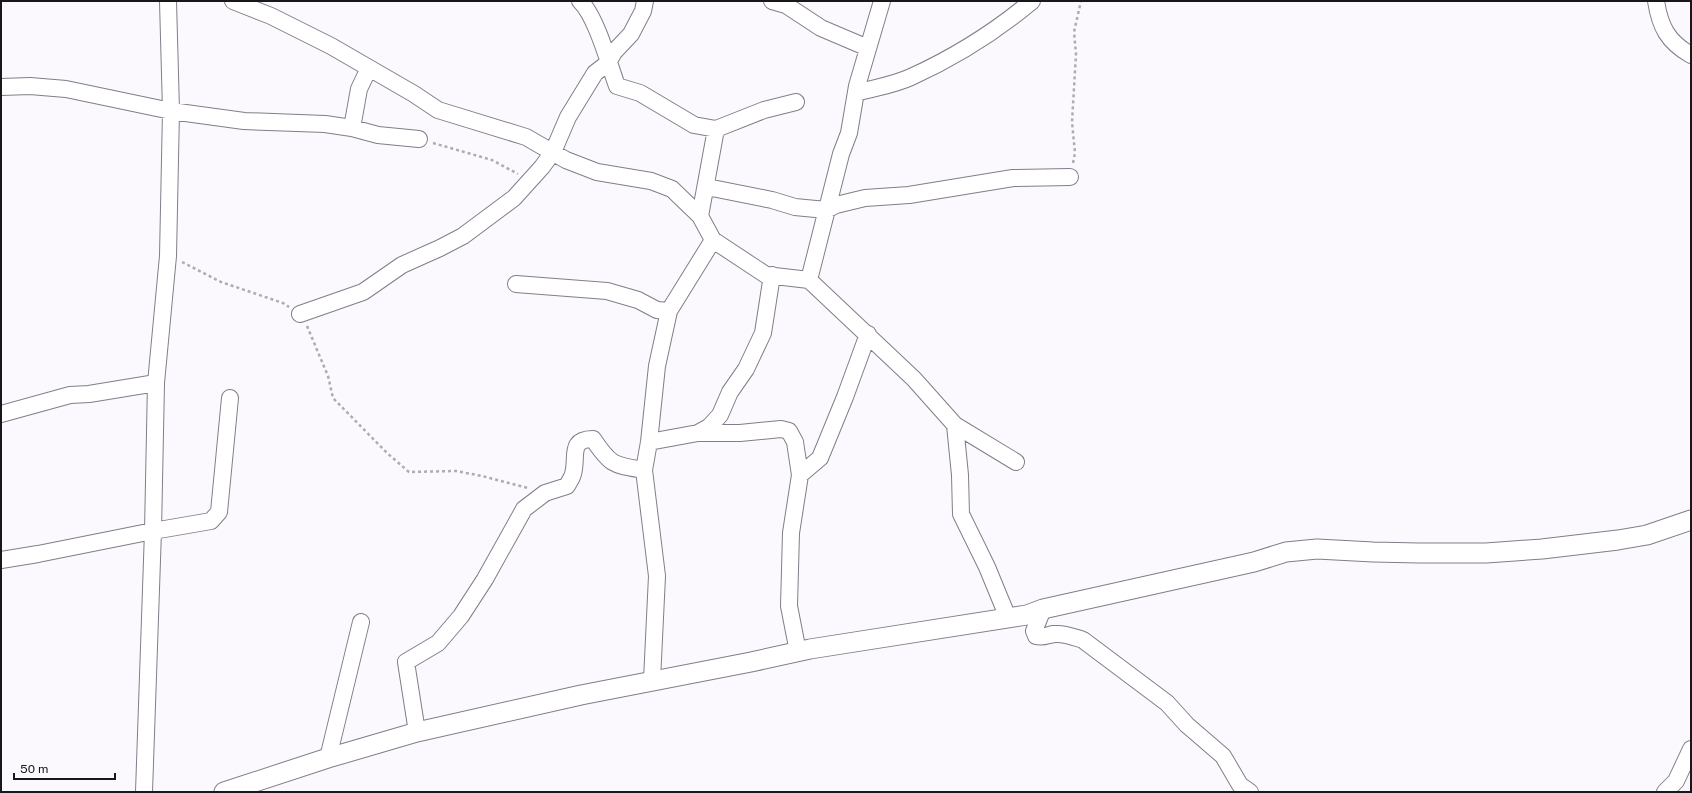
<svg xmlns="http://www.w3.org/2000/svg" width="1692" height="793" font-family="'Public Sans',sans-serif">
	<rect width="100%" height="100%" fill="#fbf9fe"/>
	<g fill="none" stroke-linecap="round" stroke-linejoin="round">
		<defs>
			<path id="minor" d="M 233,1 L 271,16 L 331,46 L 414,94 L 438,110 L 526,137 L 566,160 L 597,172 L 651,181 L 672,189 L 700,216 L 713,240 L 766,275 L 809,280 L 914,379 L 955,425 L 960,475 L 961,514 L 987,567 L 1008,618
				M 580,1 C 596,16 609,64 617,86 L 640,93 L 694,125 L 716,129 L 764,110 L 796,102
				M 772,1 L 786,5 L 821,28 L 868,48
				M 1656,1 C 1660,27 1668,42 1691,55
				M 1,87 L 30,86 L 66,89 L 171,111 L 244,121 L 325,124 L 352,128 L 378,135 L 419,139
				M 856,93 C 874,88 894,85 911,77 C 955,57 995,32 1032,1
				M 352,128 L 359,89 L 369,68
				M 707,187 L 772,200 L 795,207 L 826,210 L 836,205 L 865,198 L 909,195 L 1013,178 L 1070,177
				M 700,216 L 716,129
				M 809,280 L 841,154 L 849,133 L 857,86 L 882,1
				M 516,284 L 607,291 L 638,300 L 657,310 L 669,311 L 657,366 L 649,442 L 644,470 L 657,576 L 652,680
				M 669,311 L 713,240
				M 300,314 L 363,292 L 402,265 L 440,248 L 463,236 L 514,198 L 542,167 L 553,152 L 568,117 L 595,73 L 608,63 L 614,52 L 631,34 L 643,11 L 645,1
				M 1,414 L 70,395 L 89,394 L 156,383
				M 955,425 L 1016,462
				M 698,433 L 709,427 L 720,415 L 730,392 L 746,369 L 763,333 L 772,275
				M 649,442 L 698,433 L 740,433 L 781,429 L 789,431 L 795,442 L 800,475 L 791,533 L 789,606 L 798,652
				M 800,475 L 820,458 L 845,397 L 868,334
				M 1,560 L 38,554 L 153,531 L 211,521 L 219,512 L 230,398
				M 1043,609 L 1034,631 L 1036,636 C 1044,638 1047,635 1054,634 C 1065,633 1074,637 1083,640 L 1167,703 L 1187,725 L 1223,756 L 1240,785 L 1250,792
				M 417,732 L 406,662 L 438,643 L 461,616 L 485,579 L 524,509 L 545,493 L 567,486 C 569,482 572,478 573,474 C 578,457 568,439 593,439 C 611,466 614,465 644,470
				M 328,758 L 361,622
				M 144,792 L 153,531 L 156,383 L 168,256 L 171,111 L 168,1
				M 1665,792 L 1676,781 L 1691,749"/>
			<path id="tertiary" d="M 224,792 L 328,758 L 417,732 L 581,695 L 751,662 L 810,649 L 1027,615 L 1043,609 L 1254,562 L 1286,552 L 1317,549 L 1373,552 L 1419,553 L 1486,553 L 1542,549 L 1618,540 L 1647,535 L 1691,520"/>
		</defs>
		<use href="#minor" stroke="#827d89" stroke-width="18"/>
		<use href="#tertiary" stroke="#827d89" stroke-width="21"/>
		<path stroke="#aeacb0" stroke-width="2.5" stroke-dasharray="3 3" stroke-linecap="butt" d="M 433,143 L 492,160 L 518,174
			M 1073,163 L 1075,153 L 1072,122 L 1076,54 L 1074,32 L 1081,1
			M 182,262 L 221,282 L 283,303 L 289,307
			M 307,326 L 328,376 L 333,398 L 387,453 L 409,472 L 456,471 L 482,476 L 528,488"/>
		<use href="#minor" stroke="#fff" stroke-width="16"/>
		<use href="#tertiary" stroke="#fff" stroke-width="19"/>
	</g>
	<rect width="1692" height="793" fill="none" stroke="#19171b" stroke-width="4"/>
	<path d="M14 773v6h101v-6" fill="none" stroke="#19171b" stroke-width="2"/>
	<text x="20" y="773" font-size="12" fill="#19171b" stroke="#fbf9fe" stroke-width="3" paint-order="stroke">50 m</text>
</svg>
